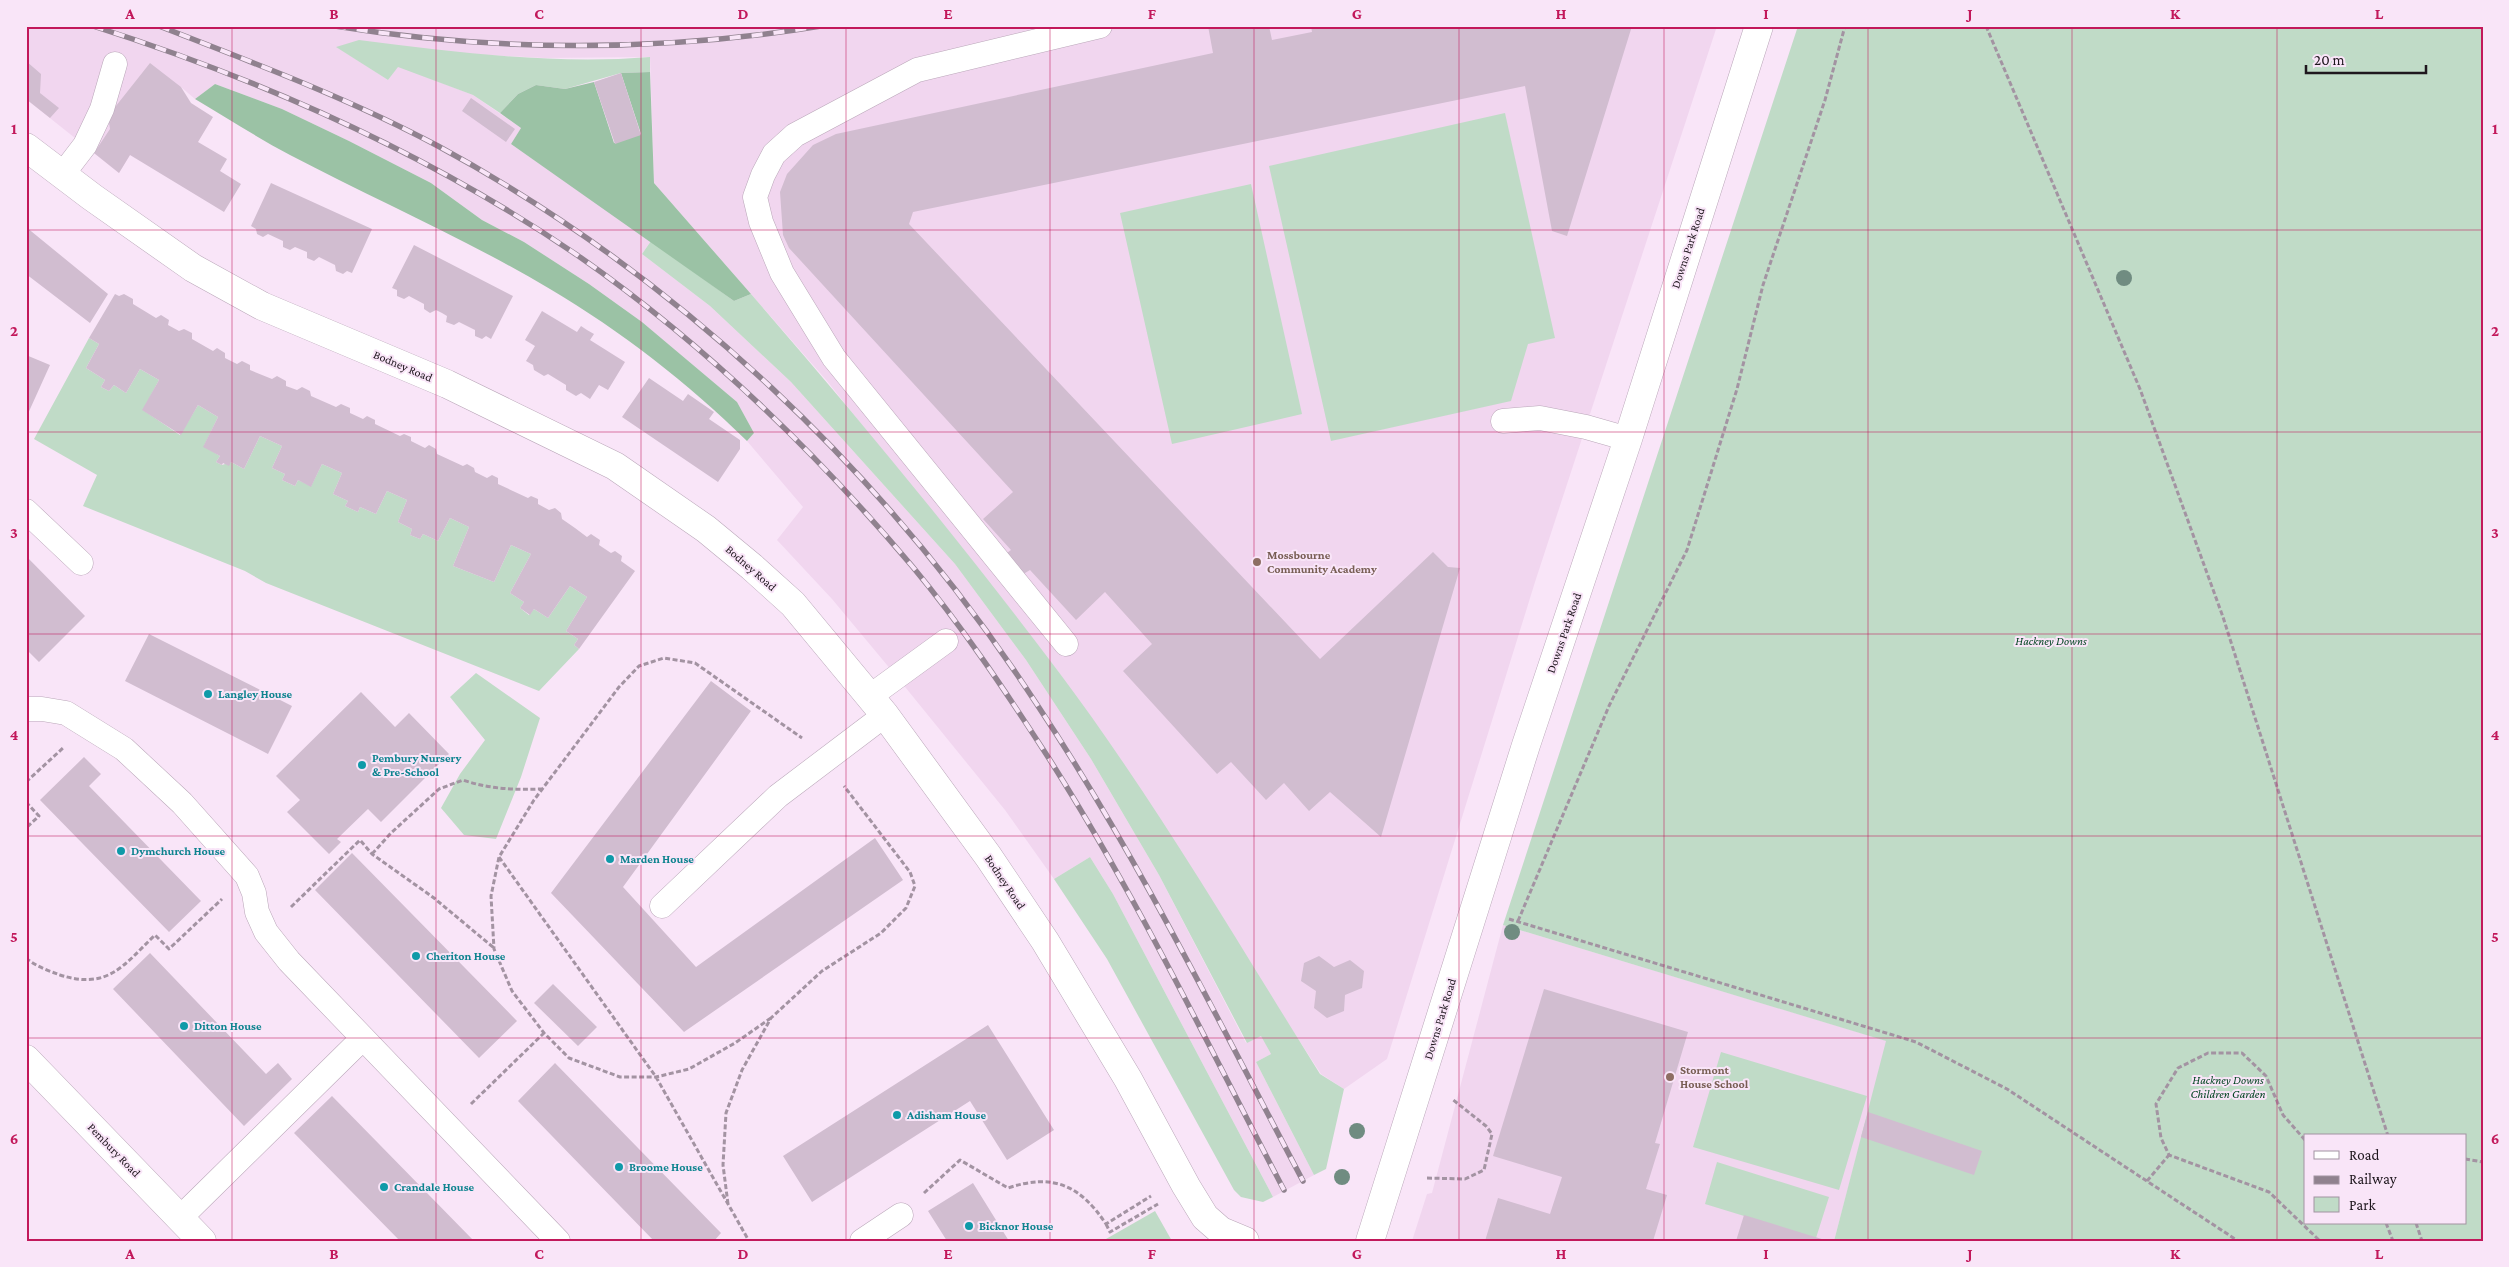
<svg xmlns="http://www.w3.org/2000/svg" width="2509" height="1267" font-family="'Crimson Pro',serif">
	<rect width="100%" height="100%" fill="#f9e5f8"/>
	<path fill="#f1d6ef" d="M 26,26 L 1717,26 L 1535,582 L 1387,1059 L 1344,1089 L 1321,1074 L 1058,671 L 827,381 L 654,183 L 650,57 L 544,58 L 337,47 L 388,80 L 398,66 L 473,95 L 521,128 L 511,144 L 651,241 L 642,254 L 710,306 L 791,382 L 955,564 L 1026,660 L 1091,759 L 1159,875 L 1246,1043 L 1261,1035 L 1271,1054 L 1256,1062 L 1314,1175 L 1273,1197 L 1113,894 L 1090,857 L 1054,879 L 1005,810 L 897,677 L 832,599 L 777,540 L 803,507 L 747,441 L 754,433 L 737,402 L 642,322 L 589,284 L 524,242 L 482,220 L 431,183 L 349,141 L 282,109 L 215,84 L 195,99 L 181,87 L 153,117 L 119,173 L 26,99 Z
		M 1503,925 L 1887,1041 L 1834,1241 L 1412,1241 L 1427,1194 L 1432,1193 Z"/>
	<path fill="#c0dbc7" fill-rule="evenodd" d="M 1798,26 L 2483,26 L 2483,1241 L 1834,1241 L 1886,1041 L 1503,925 ZM 2305,1136 L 2465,1136 L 2465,1223 L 2305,1223 Z
		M 359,40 C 455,52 553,65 650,57 L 650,72 L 621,73 L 565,89 L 536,85 L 518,94 L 500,113 L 473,95 L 398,67 L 388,80 L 336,47 Z
		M 1505,113 L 1555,338 L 1528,344 L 1511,401 L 1331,441 L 1269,166 Z
		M 1251,184 L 1302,414 L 1172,444 L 1120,213 Z
		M 651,241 L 734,301 L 751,294 C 857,416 961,542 1058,671 C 1154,799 1235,938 1320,1074 L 1344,1089 L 1326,1169 L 1314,1175 L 1256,1062 L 1271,1054 L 1261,1036 L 1247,1043 L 1159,875 L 1091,759 L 1026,660 L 955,564 L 791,382 L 710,306 L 642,254 Z
		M 89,338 L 99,344 L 86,368 L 105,380 L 101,387 L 109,391 L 114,385 L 126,393 L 140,369 L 159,380 L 143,410 L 180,435 L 198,405 L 218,417 L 204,446 L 220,456 L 216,462 L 222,465 L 231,462 L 244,469 L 260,436 L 282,446 L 272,468 L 285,474 L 282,480 L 295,486 L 298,480 L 311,486 L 322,464 L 342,473 L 333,494 L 348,501 L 345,506 L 358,512 L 360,507 L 376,514 L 387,491 L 407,500 L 398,522 L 412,529 L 410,535 L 420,539 L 423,534 L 438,541 L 450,518 L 469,527 L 453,566 L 494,582 L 511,545 L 531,554 L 510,593 L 524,602 L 520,608 L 529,615 L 534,609 L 548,618 L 570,586 L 587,597 L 566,631 L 578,639 L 574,645 L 579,649 L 539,691 L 266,583 L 245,571 L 83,506 L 97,475 L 34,439 Z
		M 476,673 L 540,718 L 521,777 L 496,839 L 464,835 L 441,808 L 460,774 L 485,740 L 450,697 Z
		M 1090,857 L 1113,894 L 1273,1197 L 1263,1202 L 1241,1197 L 1234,1190 L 1107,959 L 1054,879 Z
		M 1721,1052 L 1867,1096 L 1839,1190 L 1693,1147 Z
		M 1717,1162 L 1829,1197 L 1816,1238 L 1705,1204 Z
		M 1155,1211 L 1172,1241 L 1106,1241 L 1106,1239 Z"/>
	<path fill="#9bc2a5" d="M 650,72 L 654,183 L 751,294 L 734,301 L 511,144 L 521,128 L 500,113 L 518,94 L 536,85 L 565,89 L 594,82 L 614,143 L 641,134 L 621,73 Z
		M 215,84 L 282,109 L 349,141 L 431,183 L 482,220 L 524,242 L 589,284 L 642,322 L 737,402 L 754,433 L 747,441 C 688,383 621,331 550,289 C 466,239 376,200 290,155 C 258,138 227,118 195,99 Z"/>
	<path fill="#d1bdd0" d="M 1208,26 L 1269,26 L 1272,40 L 1312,32 L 1311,26 L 1632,26 L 1567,236 L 1552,231 L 1525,86 L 913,212 L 909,224 L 1320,659 L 1433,552 L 1448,567 L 1460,568 L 1381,837 L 1330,792 L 1309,811 L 1284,783 L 1266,800 L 1231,762 L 1217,774 L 1123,671 L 1152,644 L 1105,592 L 1076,620 L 1030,570 L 1020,576 L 1004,555 L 1011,550 L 983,519 L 1013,492 L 789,248 L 783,235 L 780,192 L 787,174 L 813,145 L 836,134 L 1213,53 Z
		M 26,61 L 41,74 L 40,93 L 59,108 L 50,118 L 26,99 Z
		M 150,63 L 181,87 L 191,103 L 213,117 L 198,142 L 227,159 L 220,171 L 241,184 L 224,212 L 130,155 L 119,173 L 94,153 L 110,129 L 108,116 Z
		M 621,73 L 641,135 L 615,144 L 594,82 Z
		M 471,98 L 515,129 L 506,142 L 462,111 Z
		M 271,183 L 372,229 L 352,273 L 347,271 L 343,274 L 336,271 L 335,265 L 319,257 L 314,261 L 307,258 L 307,252 L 295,247 L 290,250 L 283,247 L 283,241 L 268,234 L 263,237 L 257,234 L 256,229 L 251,226 Z
		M 26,227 L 108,294 L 90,323 L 26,274 Z
		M 414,245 L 513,296 L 491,339 L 486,336 L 482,339 L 475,336 L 475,330 L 459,322 L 454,325 L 446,322 L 447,316 L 442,313 L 436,310 L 430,313 L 424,309 L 424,304 L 409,296 L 404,299 L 397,296 L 397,290 L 392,288 Z
		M 115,294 L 119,296 L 124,294 L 133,299 L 133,304 L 156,318 L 161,315 L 169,320 L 168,325 L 179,331 L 184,329 L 192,333 L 192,339 L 213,351 L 217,348 L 225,353 L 225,358 L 237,364 L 242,361 L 250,365 L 250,370 L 272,379 L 277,376 L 286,381 L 286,386 L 297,390 L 302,387 L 310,391 L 311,396 L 336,407 L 341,404 L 350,408 L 350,413 L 363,419 L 367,416 L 375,420 L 375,424 L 400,436 L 404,434 L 411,437 L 411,441 L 425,448 L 429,445 L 436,449 L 437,454 L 463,466 L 467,464 L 474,468 L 475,472 L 487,478 L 492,475 L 498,478 L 498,484 L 528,498 L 531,496 L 538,499 L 538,504 L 549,510 L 555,508 L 561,513 L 562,519 L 575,528 L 587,537 L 591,534 L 600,540 L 599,545 L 611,553 L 615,551 L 622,556 L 621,561 L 635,571 L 579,649 L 574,645 L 578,639 L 566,631 L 587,597 L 570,586 L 548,618 L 534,609 L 530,615 L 520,608 L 524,602 L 510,593 L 531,554 L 511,545 L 494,582 L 453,566 L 469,527 L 450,518 L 438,541 L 423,534 L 420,539 L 410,535 L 412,529 L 398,522 L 407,500 L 387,491 L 376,514 L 360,507 L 358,512 L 345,506 L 348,501 L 333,494 L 342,473 L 322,464 L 311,487 L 298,480 L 295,486 L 282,480 L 285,474 L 272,468 L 282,446 L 260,436 L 244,469 L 231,462 L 229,466 L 223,463 L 222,465 L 216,462 L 220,456 L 203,447 L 218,417 L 198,405 L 181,435 L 142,410 L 159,380 L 140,369 L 126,393 L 114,385 L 109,391 L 101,387 L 105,380 L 86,368 L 99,344 L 89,338 Z
		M 542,311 L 577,332 L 581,326 L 587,330 L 594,334 L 590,340 L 625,362 L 608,390 L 599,385 L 590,399 L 581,393 L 576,396 L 566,390 L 566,385 L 548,374 L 544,376 L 534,370 L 533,365 L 526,361 L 535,346 L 525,340 Z
		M 26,355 L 50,365 L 26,418 Z
		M 649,378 L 683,401 L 688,394 L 714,412 L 709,419 L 740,440 L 740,449 L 718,482 L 622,417 Z
		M 26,556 L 85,616 L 39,662 L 26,649 Z
		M 149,634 L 292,706 L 268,754 L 125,681 Z
		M 711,681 L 751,711 L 623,887 L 696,967 L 875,838 L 903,880 L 684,1032 L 551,893 Z
		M 361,692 L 395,727 L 409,713 L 449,754 L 381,822 L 368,809 L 337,839 L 341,842 L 329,854 L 287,812 L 300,800 L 276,776 Z
		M 84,757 L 101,774 L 89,786 L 201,901 L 169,932 L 40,800 Z
		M 352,853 L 517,1021 L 479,1058 L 315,890 Z
		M 150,953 L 266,1074 L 278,1063 L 292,1079 L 244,1126 L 113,989 Z
		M 1319,956 L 1334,967 L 1350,960 L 1364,971 L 1362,988 L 1345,995 L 1344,1011 L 1327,1018 L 1314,1008 L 1316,991 L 1301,981 L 1304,963 Z
		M 553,984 L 597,1027 L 578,1046 L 534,1003 Z
		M 1544,989 L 1688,1032 L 1655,1143 L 1660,1144 L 1646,1189 L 1667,1195 L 1653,1241 L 1485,1241 L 1498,1198 L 1550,1214 L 1562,1177 L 1493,1156 Z
		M 988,1025 L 1054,1130 L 1007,1160 L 970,1101 L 812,1202 L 783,1156 Z
		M 555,1063 L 721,1233 L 714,1241 L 654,1241 L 518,1101 Z
		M 332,1096 L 474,1241 L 400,1241 L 294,1133 Z
		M 1868,1112 L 1982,1151 L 1974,1175 L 1861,1137 Z
		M 973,1183 L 1009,1241 L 947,1241 L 928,1211 Z
		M 1744,1215 L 1825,1240 L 1825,1241 L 1736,1241 Z"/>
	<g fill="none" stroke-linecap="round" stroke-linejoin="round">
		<defs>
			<path id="service" d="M 62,175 L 85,145 L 102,109 L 115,64
				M 1503,421 L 1540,418 L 1586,427 L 1628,439
				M 26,511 L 81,563
				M 1066,644 L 834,358 L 782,273 L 761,222 L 755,197 L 763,175 L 774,154 L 795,135 L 917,70 L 1100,26
				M 869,697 L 946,641
				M 26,709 L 42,709 L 66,713 L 124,749 L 182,803 L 247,876 L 254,893 L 257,912 L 266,932 L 289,961 L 558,1241
				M 662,906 L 778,796 L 885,715
				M 180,1218 L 363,1038
				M 862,1241 L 901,1215"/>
			<path id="minor" d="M 26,147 L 92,197 L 193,268 L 262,306 L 447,384 L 615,466 L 706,529 L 752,567 L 793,604 L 885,715 L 988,856 L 1045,941 L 1128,1079 L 1186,1186 L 1205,1217 L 1221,1231 L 1245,1241
				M 1370,1241 L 1526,745 L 1628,439 L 1759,26"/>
			<path id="primary" d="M 26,1059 L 202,1241"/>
		</defs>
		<use href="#service" stroke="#baa7b9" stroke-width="25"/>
		<use href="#minor" stroke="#baa7b9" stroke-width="29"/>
		<use href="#primary" stroke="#baa7b9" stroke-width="29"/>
		<path stroke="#a393a2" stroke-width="3" stroke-dasharray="5 2.5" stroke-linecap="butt" d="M 1986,26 L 2140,389 L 2223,617 L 2388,1136
			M 26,782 L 63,748
			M 26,802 L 39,816 L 26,828
			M 372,854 L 391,833 L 439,789 L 463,780 C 489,789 514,790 541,789
			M 499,857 L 656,1077 L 749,1241
			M 291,907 L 360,840 L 372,854 L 434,898 L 494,948
			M 1509,919 L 1916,1042 L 2007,1089 L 2238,1241
			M 1518,921 L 1609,706 L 1687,550 L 1737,389 L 1763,285 L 1825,100 L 1845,26
			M 26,958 C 35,966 49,971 60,975 C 108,990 123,966 155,935 L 169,949 L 222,899
			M 771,1018 L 735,1043 L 689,1069 L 656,1077 L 620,1077 L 569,1058 L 544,1033 L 512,991 L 494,949 L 491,896 L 499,857 L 534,800 L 619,687 L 639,666 L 664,658 L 695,663 L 802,738
			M 471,1104 L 544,1033
			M 2305,1140 L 2283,1115 L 2266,1076 L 2242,1053 L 2208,1053 L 2178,1068 L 2156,1104 L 2161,1138 L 2169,1155 L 2269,1192 L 2320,1241
			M 2465,1159 L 2483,1162
			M 1427,1178 L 1465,1179 L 1484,1170 L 1492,1134 L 1486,1126 L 1452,1099
			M 2147,1181 L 2169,1155
			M 924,1193 L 960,1160 L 1008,1188 C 1053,1173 1080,1185 1106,1224 L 1151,1196
			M 728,1204 L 723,1165 L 726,1113 L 742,1070 L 771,1018 L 822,971 L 881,933 L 906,908 L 915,886 L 910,872 L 844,786
			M 2386,1223 L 2393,1241
			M 2416,1223 L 2422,1241
			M 1106,1224 L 1110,1232 L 1158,1204"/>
		<use href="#service" stroke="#fff" stroke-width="24"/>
		<use href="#minor" stroke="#fff" stroke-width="28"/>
		<use href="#primary" stroke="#fff" stroke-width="28"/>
		<defs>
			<path id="rail" d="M 93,26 C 263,80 429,154 577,255 C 702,342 814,450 912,566 C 962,626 1006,692 1048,757 C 1136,895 1208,1045 1284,1190
				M 159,26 C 254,63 348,98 438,146 C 679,277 886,473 1036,703 C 1137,855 1218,1020 1303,1181
				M 335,26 C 495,52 662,52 821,26"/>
		</defs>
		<use href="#rail" stroke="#90828f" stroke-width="5.5"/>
		<use href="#rail" stroke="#f9e5f8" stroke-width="4" stroke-dasharray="11" stroke-linecap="butt"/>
	</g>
	<g fill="#708c81">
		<circle cx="2124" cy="278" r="8"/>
		<circle cx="1512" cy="932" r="8"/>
		<circle cx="1357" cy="1131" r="8"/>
		<circle cx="1342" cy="1177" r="8"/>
	</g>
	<path fill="none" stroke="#c2185b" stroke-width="1" stroke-opacity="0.55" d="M 232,26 L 232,1241M 436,26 L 436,1241M 641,26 L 641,1241M 846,26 L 846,1241M 1050,26 L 1050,1241M 1254,26 L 1254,1241M 1459,26 L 1459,1241M 1664,26 L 1664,1241M 1868,26 L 1868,1241M 2072,26 L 2072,1241M 2277,26 L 2277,1241M 26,230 L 2483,230M 26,432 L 2483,432M 26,634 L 2483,634M 26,836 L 2483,836M 26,1038 L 2483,1038"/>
	<g fill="#8d6e63" stroke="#f9e5f8" stroke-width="2">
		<circle cx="1257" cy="562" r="5"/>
		<circle cx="1670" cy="1077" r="5"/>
	</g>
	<g fill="#0f9aa8" stroke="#f9e5f8" stroke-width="2">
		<circle cx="208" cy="694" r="5"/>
		<circle cx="362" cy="765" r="5"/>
		<circle cx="121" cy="851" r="5"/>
		<circle cx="610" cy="859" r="5"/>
		<circle cx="416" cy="956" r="5"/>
		<circle cx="184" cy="1026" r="5"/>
		<circle cx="897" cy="1115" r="5"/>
		<circle cx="619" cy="1167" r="5"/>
		<circle cx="384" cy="1187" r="5"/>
		<circle cx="969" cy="1226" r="5"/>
	</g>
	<g text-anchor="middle" stroke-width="4" stroke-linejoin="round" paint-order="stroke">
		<g font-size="12" fill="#1f171e" stroke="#f9e5f8">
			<text transform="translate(1688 248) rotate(-72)" y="4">Downs Park Road</text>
			<text transform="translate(403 366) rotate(23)" y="4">Bodney Road</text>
			<text transform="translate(751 568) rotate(41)" y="4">Bodney Road</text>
			<text transform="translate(1564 633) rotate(-71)" y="4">Downs Park Road</text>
			<text transform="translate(1005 882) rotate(56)" y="4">Bodney Road</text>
			<text transform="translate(1440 1019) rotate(-73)" y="4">Downs Park Road</text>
			<text transform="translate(114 1150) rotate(46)" y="4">Pembury Road</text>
		</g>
		<g font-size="12" font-weight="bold" fill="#785e54" stroke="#f9e5f8" text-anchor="start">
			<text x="1267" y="559">Mossbourne<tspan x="1267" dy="14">Community Academy</tspan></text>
			<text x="1680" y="1074">Stormont<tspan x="1680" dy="14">House School</tspan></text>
		</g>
		<g font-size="12" font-style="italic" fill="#004420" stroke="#f9e5f8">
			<text x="2051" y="645">Hackney Downs</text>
			<text x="2228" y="1084">Hackney Downs<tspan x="2228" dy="14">Children Garden</tspan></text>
		</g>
		<g font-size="12" font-weight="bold" fill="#0d838f" stroke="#f9e5f8" text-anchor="start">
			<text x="218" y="698">Langley House</text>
			<text x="372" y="762">Pembury Nursery<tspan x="372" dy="14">&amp; Pre-School</tspan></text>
			<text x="131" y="855">Dymchurch House</text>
			<text x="620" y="863">Marden House</text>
			<text x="426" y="960">Cheriton House</text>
			<text x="194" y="1030">Ditton House</text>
			<text x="907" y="1119">Adisham House</text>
			<text x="629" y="1171">Broome House</text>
			<text x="394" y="1191">Crandale House</text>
			<text x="979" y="1230">Bicknor House</text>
		</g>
	</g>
	<rect width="2509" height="1267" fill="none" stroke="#f9e5f8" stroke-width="55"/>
	<rect x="2304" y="1134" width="162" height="90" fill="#f9e5f8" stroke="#a293a1"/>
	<rect x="2314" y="1151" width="25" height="8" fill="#ffffff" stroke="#a293a1"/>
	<text x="2349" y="1160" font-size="15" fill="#1f171e">Road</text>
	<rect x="2314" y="1176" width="25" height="8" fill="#90828f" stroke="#a293a1"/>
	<text x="2349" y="1184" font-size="15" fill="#1f171e">Railway</text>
	<rect x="2314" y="1197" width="25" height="15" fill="#c0dbc7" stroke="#a293a1"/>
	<text x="2349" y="1210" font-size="15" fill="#1f171e">Park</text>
	<path d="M2306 65v8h120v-8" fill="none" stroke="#1f171e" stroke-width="2.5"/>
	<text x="2314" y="65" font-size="15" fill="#1f171e" stroke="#f9e5f8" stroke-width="4" paint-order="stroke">20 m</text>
	<rect x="28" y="28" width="2454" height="1212" fill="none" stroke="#c2185b" stroke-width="2"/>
	<g font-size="16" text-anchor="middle" font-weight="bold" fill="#c2185b">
		<text x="130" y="19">A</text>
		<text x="334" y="19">B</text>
		<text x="539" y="19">C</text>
		<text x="743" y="19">D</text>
		<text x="948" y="19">E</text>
		<text x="1152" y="19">F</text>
		<text x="1357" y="19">G</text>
		<text x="1561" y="19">H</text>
		<text x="1766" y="19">I</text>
		<text x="1970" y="19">J</text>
		<text x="2175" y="19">K</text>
		<text x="2379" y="19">L</text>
		<text x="14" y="134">1</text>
		<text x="2495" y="134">1</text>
		<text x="14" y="336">2</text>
		<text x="2495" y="336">2</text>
		<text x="14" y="538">3</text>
		<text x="2495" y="538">3</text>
		<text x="14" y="740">4</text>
		<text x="2495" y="740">4</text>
		<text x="14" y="942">5</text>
		<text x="2495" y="942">5</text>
		<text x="14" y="1144">6</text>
		<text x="2495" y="1144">6</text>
		<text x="130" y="1259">A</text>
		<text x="334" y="1259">B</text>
		<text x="539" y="1259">C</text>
		<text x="743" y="1259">D</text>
		<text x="948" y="1259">E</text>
		<text x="1152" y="1259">F</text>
		<text x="1357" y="1259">G</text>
		<text x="1561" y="1259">H</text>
		<text x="1766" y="1259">I</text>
		<text x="1970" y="1259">J</text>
		<text x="2175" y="1259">K</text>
		<text x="2379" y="1259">L</text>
	</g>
</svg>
